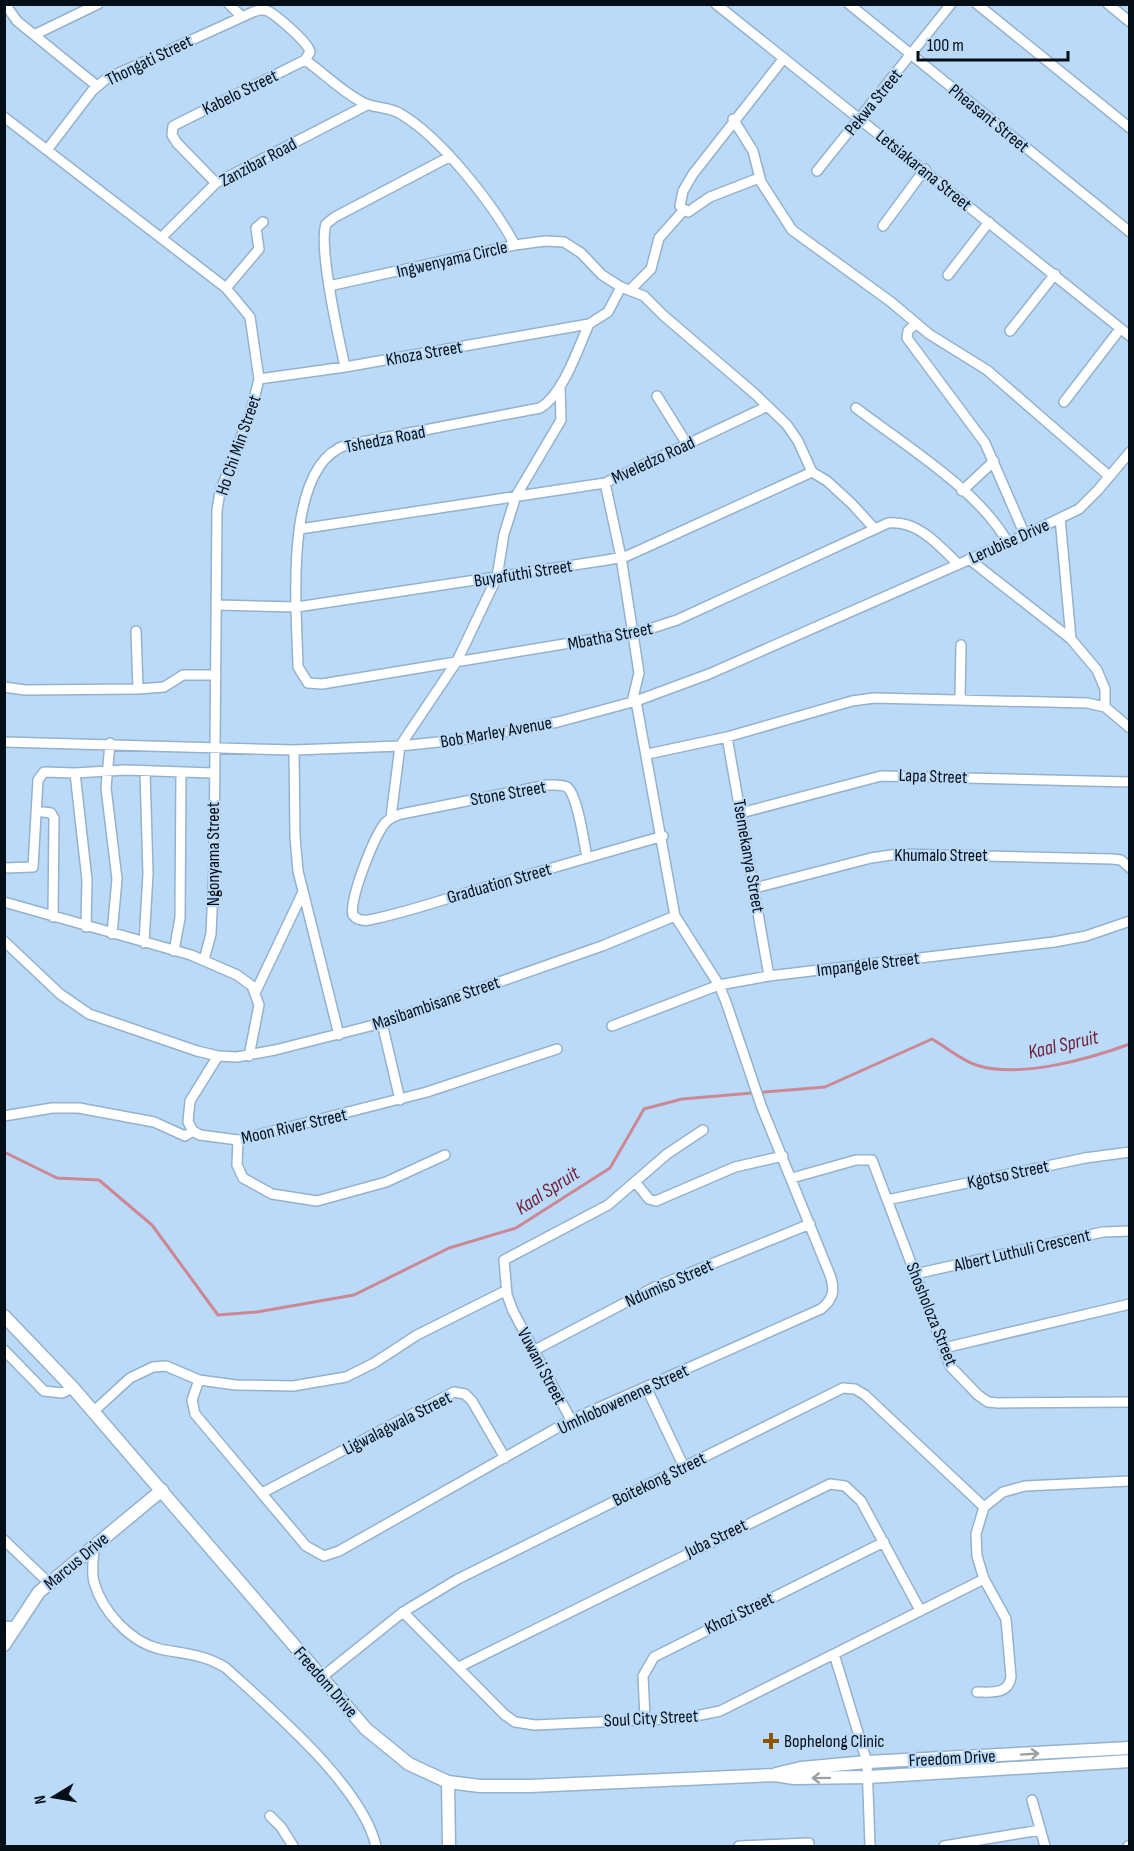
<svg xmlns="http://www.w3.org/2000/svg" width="1134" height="1851" font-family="'Sofia Sans Condensed',sans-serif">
	<rect width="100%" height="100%" fill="#bbdaf7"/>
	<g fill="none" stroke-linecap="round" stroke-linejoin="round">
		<path stroke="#cc8795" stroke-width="3" d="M 4,1152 L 57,1178 L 99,1180 L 152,1225 L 218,1315 L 257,1312 L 354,1295 L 449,1248 L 516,1228 L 610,1168 L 644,1109 L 682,1099 L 825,1087 L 932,1039 C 946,1047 961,1060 976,1065 C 1019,1079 1089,1059 1130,1044"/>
		<defs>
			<path id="minor" d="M 5,4 L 17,21 L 97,86
				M 229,4 L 241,16
				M 716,4 L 1130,336
				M 849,4 L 1130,232
				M 977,4 L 1130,128
				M 1108,4 L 1130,22
				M 36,34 L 98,4
				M 305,60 C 324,73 343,93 364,103 C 374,108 388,107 399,113 C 440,136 493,204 515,245
				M 4,117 L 226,288 L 250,317 L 259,379 L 251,411 L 220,492 L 217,510 L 214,866 L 211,934 L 204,960
				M 733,119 L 753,151 L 761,182 L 792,230 L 891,302 L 929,334 L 987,370 L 1109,476
				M 47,150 L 92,91 L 106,79 L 253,12 C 258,10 262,9 268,11 C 277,16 308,42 310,52 L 305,60
				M 817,171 L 951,4
				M 759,178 L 710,197 L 688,212 L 680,206 L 683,191 L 693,174 L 784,58
				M 216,183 L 177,143 L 172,135 L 173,126 L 305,60
				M 883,226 L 925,169
				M 162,237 L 216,183 L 367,105
				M 948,275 L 989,222
				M 329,286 L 515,245 L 545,241 L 564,242 L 581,253 L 602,275 L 621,287 L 644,296 L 663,315 L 755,394 L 787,425 L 798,441 L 812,472 L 827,481 L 852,504 L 873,527
				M 226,288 L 259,249 L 256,228 L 263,222
				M 631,289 L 651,269 L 659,238 L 683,211
				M 589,324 C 578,348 563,395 540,408 L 346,445 C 282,467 297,612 298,667 L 308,683 L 322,684 L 643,631 L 677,620 L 888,523 C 917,520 938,544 957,563
				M 915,324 L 908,331 L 907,338 L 985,443 L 1025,535
				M 1010,331 L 1055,274
				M 345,367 C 339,339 318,248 326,224 L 335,217 L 449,157
				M 259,379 L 345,367 L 589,324 L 608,312 L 621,287
				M 657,396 L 687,444
				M 1064,402 L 1120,329
				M 856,408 C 903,444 980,491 1008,543
				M 605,483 L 621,557 L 639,673 L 632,702
				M 962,491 L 994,461
				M 1060,518 L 1071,639 L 1097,670 L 1105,689 L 1105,707 L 1130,728
				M 300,529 L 605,483 L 766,407
				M 969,559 L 1071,639
				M 216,605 L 297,607 L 607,560 L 627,556 L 812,472
				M 136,631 L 138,689
				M 4,687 L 25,690 L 138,689 L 164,687 L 183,675 L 216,675
				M 960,699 L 961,645
				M 727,737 L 769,976
				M 4,742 L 294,750 L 400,746 L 467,739 L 558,722 L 636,701 L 709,674 L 1025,535 L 1079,509 L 1098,490 L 1130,452
				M 110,743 L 106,788 L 117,879 L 112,934
				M 294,750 L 295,837 L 298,871 L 339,1035
				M 648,754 L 727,737 L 852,701 L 874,698 L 1087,703 L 1105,707
				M 75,773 L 87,880 L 86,927
				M 36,811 L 51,813 L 54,818 L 53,917
				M 741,813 L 881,776 L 1130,782
				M 391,817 L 400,746 L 457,661 L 497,577 L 504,534 L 516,496 L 561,420 L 560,386
				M 587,858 C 584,843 578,796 567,787 C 561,784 554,785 547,785 L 401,814 C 394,816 390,818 385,823 C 374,837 349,899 353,915 C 357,920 363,921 369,920 C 405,913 441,900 476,890 C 538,872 601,854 663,836
				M 4,868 L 33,867 L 38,780 L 44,772 L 75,773 L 125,770 L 213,773
				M 755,888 L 871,858 L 898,854 L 1112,859 L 1121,860 L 1130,868
				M 4,902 L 191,955 L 237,975 L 252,986 L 259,1005 L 249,1056
				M 4,941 L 60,994 L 89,1014 L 197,1051 L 218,1056 L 237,1057 L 275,1050 L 382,1023 L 602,946 L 675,916
				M 144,943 L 148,874 L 145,771
				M 174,951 L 180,918 L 181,772
				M 256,991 L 303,892
				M 382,1023 L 400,1100
				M 612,1026 L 719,985 L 769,976 L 1054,942 L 1086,936 L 1130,921
				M 218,1056 L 190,1101 L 188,1122 L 193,1131 L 200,1135 L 238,1140 L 427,1092 L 557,1049
				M 4,1116 L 52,1108 L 79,1108 L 154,1122 L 185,1136 L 193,1131
				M 238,1140 L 237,1165 L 243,1178 L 272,1194 L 317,1201 L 386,1182 L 445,1155
				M 792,1178 L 856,1160 L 872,1160 L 950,1366 L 978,1395 L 988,1402 L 998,1403 L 1130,1402
				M 636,1183 L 649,1199 L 656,1201 L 735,1167 L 783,1156
				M 887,1200 L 1085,1158 L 1130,1152
				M 915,1274 L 1103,1232 L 1130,1231
				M 944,1348 L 1130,1304
				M 4,1350 L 44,1391 L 62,1393 L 73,1388
				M 533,1351 L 655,1287 L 810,1224
				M 199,1380 L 192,1400 L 195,1414 L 306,1546 L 324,1556 L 339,1551 L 571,1420 L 821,1309 C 834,1299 835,1289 830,1275 L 762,1108 L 726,1002 L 719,985 L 675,916 L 636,701
				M 646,1387 L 684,1467
				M 93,1412 L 130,1378 L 153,1367 L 166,1366 L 199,1380 L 236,1385 L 293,1386 L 346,1377 L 374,1363 L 417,1335 L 503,1292 L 507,1295
				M 571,1420 L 513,1311 L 507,1295 L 504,1260 L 608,1205 L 667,1154 L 703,1130
				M 262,1493 L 454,1392 L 465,1394 L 472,1401 L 505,1458
				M 4,1540 L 49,1583
				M 94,1545 C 94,1556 91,1571 94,1582 C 102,1611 130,1642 160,1649 C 184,1654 204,1654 226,1668 C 272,1710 362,1786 376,1846
				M 403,1612 L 505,1715 L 515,1722 L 535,1725 L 686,1718 L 720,1711 L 984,1579
				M 4,1626 L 15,1627
				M 834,1654 L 867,1762 L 870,1846
				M 459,1667 L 830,1484 L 845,1486 L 861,1501 L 920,1610
				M 322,1677 L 403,1612 L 458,1579 L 843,1388 L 855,1389 L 865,1395 L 984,1507
				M 977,1692 C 991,1692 1008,1695 1011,1677 L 1006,1619 L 984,1579 L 977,1556 L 976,1534 L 984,1507 L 1003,1492 L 1025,1486 L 1130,1481
				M 645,1718 L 643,1676 L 654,1657 L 884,1542
				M 1032,1800 L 1045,1846
				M 270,1816 L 281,1827 L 293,1846
				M 739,1846 L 809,1843
				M 944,1846 L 1040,1830
				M 1128,1846 L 1130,1846"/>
			<path id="tertiary" d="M 4,1316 L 73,1388 L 366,1729 L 409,1764 L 448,1782 L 480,1786 L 530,1786 L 775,1775 L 794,1778 L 868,1777 L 1130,1761
				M 4,1645 L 39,1592 L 162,1490
				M 776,1774 L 801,1768 L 867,1762 L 1130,1748
				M 448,1782 L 449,1846"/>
		</defs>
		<use href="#minor" stroke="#94b2cd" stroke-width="12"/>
		<use href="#tertiary" stroke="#94b2cd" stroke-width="15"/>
		<use href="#minor" stroke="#fff" stroke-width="9"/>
		<use href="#tertiary" stroke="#fff" stroke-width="12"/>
	</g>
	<defs><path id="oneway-shaft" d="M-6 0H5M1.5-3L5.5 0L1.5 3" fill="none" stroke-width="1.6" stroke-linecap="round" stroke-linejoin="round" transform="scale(1.5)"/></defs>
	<g stroke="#9b9fa2">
		<use href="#oneway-shaft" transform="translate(1030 1754) rotate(-4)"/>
		<use href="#oneway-shaft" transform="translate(821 1778) rotate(179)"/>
	</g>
	<path fill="#8c5408" stroke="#bbdaf7" stroke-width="2" d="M768 1732h6v6h6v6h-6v6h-6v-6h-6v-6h6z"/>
	<g text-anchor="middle" stroke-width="4.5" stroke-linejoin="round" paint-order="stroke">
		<g font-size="18" fill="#040e17" stroke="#bbdaf7">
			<text transform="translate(149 60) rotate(-26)" y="6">Thongati Street</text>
			<text transform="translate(240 92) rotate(-26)" y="6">Kabelo Street</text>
			<text transform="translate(873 102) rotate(-51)" y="6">Pekwa Street</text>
			<text transform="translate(989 118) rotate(39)" y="6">Pheasant Street</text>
			<text transform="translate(258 162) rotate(-28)" y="6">Zanzibar Road</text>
			<text transform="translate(924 170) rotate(39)" y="6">Letsiakarana Street</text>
			<text transform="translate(452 259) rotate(-13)" y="6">Ingwenyama Circle</text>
			<text transform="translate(424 353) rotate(-10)" y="6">Khoza Street</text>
			<text transform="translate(385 439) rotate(-11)" y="6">Tshedza Road</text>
			<text transform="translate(238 445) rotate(-71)" y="6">Ho Chi Min Street</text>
			<text transform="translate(653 460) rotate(-25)" y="6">Mveledzo Road</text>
			<text transform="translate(1009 541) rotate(-24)" y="6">Lerubise Drive</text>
			<text transform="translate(523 573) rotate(-9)" y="6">Buyafuthi Street</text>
			<text transform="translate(610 636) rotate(-11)" y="6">Mbatha Street</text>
			<text transform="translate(496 732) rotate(-10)" y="6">Bob Marley Avenue</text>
			<text transform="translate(933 776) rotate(2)" y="6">Lapa Street</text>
			<text transform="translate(508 793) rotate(-10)" y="6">Stone Street</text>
			<text transform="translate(213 854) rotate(-90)" y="6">Ngonyama Street</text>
			<text x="941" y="861">Khumalo Street</text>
			<text transform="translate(749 856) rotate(80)" y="6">Tsemekanya Street</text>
			<text transform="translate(499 883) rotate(-16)" y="6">Graduation Street</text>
			<text transform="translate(868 964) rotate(-7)" y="6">Impangele Street</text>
			<text transform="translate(436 1003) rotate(-19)" y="6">Masibambisane Street</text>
			<text transform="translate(294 1126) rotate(-13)" y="6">Moon River Street</text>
			<text transform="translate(1008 1174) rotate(-12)" y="6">Kgotso Street</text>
			<text transform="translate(1022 1250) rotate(-13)" y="6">Albert Luthuli Crescent</text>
			<text transform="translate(669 1283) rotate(-24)" y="6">Ndumiso Street</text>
			<text transform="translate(932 1314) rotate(68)" y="6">Shosholoza Street</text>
			<text transform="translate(542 1366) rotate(62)" y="6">Vuwani Street</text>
			<text transform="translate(623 1399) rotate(-25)" y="6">Umhlobowenene Street</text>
			<text transform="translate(397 1423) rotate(-27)" y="6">Ligwalagwala Street</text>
			<text transform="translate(659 1479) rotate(-26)" y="6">Boitekong Street</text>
			<text transform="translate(716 1538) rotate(-26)" y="6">Juba Street</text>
			<text transform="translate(76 1561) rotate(-40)" y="6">Marcus Drive</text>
			<text transform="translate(739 1613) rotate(-26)" y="6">Khozi Street</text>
			<text transform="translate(326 1682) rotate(49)" y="6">Freedom Drive</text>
			<text transform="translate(651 1718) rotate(-3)" y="6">Soul City Street</text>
			<text transform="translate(952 1758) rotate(-3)" y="6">Freedom Drive</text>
		</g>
		<g font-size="18" fill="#040e17" stroke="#bbdaf7" text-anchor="start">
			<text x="784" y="1747">Bophelong Clinic</text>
		</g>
		<g font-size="20" font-style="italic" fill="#6f1d37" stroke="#bbdaf7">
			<text transform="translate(1063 1044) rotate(-13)" y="7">Kaal Spruit</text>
			<text transform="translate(547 1190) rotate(-33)" y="7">Kaal Spruit</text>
		</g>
	</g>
	<rect width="1134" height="1851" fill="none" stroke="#040e17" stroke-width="12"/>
	<g transform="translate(54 1797) rotate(259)" stroke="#bbdaf7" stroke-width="4.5" paint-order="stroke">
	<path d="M0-4.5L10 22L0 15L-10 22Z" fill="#040e17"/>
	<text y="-9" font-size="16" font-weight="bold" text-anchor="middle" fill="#040e17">N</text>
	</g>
	<path d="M918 51v9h150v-9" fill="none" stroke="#040e17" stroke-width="3"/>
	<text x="927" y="51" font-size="18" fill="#040e17" stroke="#bbdaf7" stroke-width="4.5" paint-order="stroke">100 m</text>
</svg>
